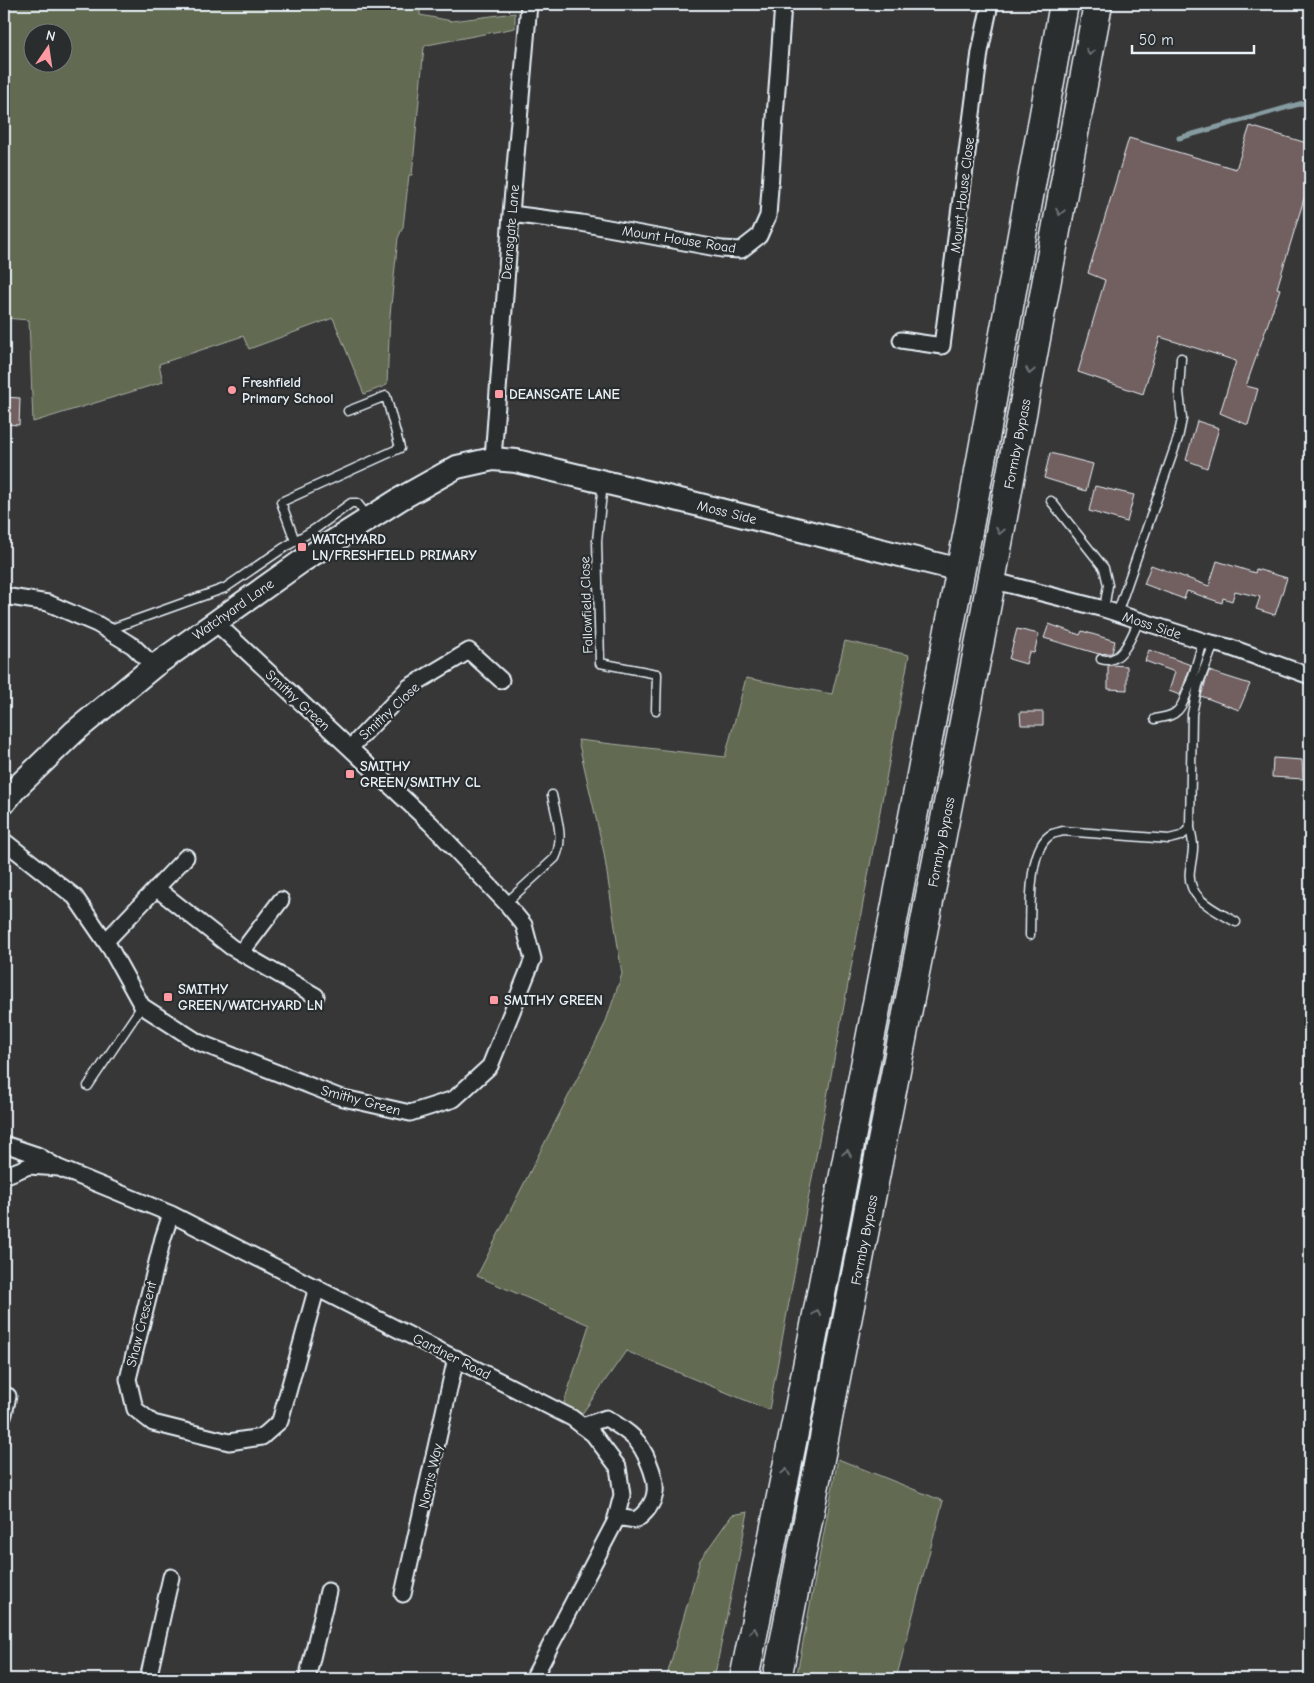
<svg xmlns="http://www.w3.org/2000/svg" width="1314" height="1683" font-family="'Comic Neue',sans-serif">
	<rect width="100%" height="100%" fill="#383738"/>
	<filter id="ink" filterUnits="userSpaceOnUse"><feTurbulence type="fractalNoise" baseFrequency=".02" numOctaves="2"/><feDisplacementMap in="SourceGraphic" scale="10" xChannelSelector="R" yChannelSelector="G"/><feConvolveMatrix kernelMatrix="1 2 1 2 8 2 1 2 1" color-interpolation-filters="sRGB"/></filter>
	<g filter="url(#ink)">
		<path fill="#626a51" stroke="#a5aea4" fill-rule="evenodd" d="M 4,4 L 420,4 L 420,15 L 452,21 L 515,13 L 515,28 L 427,45 L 424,47 L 412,175 L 409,175 L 403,227 L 398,238 L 390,315 L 387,385 L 364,394 L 333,318 L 249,349 L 243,336 L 159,364 L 163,382 L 33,422 L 29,320 L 4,318 ZM 62,32 L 62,62 L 32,62 L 32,32 Z
			M 845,641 L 909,655 L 769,1410 L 626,1351 L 579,1418 L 562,1409 L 589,1325 L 477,1276 L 605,1024 L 622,974 L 604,853 L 578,740 L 725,757 L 746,678 L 832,694 Z
			M 838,1459 L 943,1501 L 896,1679 L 796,1679 Z
			M 748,1512 L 714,1679 L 666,1679 L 700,1560 L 732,1515 Z"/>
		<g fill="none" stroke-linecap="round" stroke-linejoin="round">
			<path stroke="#869ca1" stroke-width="5" d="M 1179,138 L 1310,101"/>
		</g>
		<path fill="#725f5e" stroke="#e8f1f8" d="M 1250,126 L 1310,144 L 1310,179 L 1277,288 L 1280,289 L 1246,386 L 1258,389 L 1248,425 L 1220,413 L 1236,361 L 1215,354 L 1160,337 L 1143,394 L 1078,372 L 1105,280 L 1088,273 L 1129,138 L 1236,169 Z
			M 4,397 L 20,398 L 19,425 L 4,424 Z
			M 1197,421 L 1219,428 L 1207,468 L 1186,460 Z
			M 1050,453 L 1093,464 L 1086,491 L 1044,478 Z
			M 1095,486 L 1134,495 L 1127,522 L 1089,511 Z
			M 1217,561 L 1255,573 L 1256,569 L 1287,578 L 1275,615 L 1256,609 L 1260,597 L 1235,591 L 1232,601 L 1223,598 L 1222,603 L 1187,591 L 1184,599 L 1144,584 L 1151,565 L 1209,586 Z
			M 1049,624 L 1080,635 L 1082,631 L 1115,641 L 1112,653 L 1099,654 L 1044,638 Z
			M 1017,629 L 1039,634 L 1034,653 L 1029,652 L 1026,664 L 1009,659 Z
			M 1149,650 L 1191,665 L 1180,695 L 1169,691 L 1175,672 L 1145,661 Z
			M 1111,665 L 1127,666 L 1127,690 L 1108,689 L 1108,666 Z
			M 1209,671 L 1250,684 L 1239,710 L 1201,696 Z
			M 1020,712 L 1043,712 L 1043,725 L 1021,725 Z
			M 1273,758 L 1302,760 L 1303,779 L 1272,777 Z"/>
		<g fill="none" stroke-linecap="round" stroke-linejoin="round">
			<defs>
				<path id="lane" d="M 603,483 L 597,541 L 600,663 L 657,674 L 656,710
					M 1051,501 L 1104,568 L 1108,585 L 1104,609
					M 295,541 L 281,502 L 400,448 L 386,396 L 348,411
					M 1117,614 L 1178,438 L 1182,419 L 1179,392 L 1181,358
					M 108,630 L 225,588 L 282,549 L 315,529 L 351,503 L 357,503 L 368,517
					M 1101,659 C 1122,666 1132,635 1139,620
					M 1155,719 C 1162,717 1172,717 1177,711 C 1187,703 1199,655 1203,641
					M 1190,828 C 1195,849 1193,850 1190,870 C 1186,899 1215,910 1236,922
					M 506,903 L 555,858 C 565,838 556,816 552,795
					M 1030,935 C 1031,911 1027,847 1052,834 C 1055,833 1060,832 1063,831 L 1169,839 L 1181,836 L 1190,828 L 1192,714 L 1198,685 L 1214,644
					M 88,1086 L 142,1006"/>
				<path id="street" d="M 511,214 L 581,223 L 722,249 L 741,250 L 759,236 L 768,216 L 783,4
					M 901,340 L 942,346 L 980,52 L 990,4
					M 493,459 L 511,214 L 529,4
					M 991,580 L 1104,609 L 1203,641 L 1229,647 L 1310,676
					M 4,596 L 48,603 L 97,624 L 133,646 L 154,666
					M 350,748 L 409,687 L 469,651 L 501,680
					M 4,841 L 75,897 L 110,948 L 142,1006 L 198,1042 L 339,1097 L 410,1113 L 454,1099 L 490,1066 L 533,959 L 524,925 L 506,903 L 431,824 L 215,622
					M 156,888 L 231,947 L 316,996
					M 106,941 L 186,857
					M 241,953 L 281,900
					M 4,1144 L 37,1155 L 57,1167
					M 4,1176 L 29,1166 L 59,1168 L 171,1214 L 572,1418 L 593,1434 L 618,1467 L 622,1495 L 615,1522 L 533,1679
					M 171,1214 L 163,1238 L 128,1379 L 135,1409 L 153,1423 L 229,1442 L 262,1437 L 280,1421 L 317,1287
					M 4,1414 L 8,1396
					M 582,1426 L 606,1418 C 616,1424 626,1430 634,1438 C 644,1448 657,1477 655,1492 C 654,1503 645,1514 636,1520 L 616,1517
					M 403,1594 L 456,1358
					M 148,1679 L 171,1577
					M 307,1679 L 328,1591"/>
				<path id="secondary" d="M 4,803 L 16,788 L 74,732 L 154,666 L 302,561 L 400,499 L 457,467 L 493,459 L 516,461 L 692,503 L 960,570"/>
				<path id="highway" d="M 744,1679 L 800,1403 L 970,521 L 1064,4
					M 777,1679 L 982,630 L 1098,4"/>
			</defs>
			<use href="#lane" stroke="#e8f1f8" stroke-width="11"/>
			<use href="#street" stroke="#e8f1f8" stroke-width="19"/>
			<use href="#secondary" stroke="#e8f1f8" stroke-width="26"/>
			<use href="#highway" stroke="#e8f1f8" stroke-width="31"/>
			<use href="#lane" stroke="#2a2d2e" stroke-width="8"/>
			<use href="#street" stroke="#2a2d2e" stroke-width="15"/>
			<use href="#secondary" stroke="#2a2d2e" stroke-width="22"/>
			<use href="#highway" stroke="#2a2d2e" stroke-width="28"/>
		</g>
		<defs><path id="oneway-chevron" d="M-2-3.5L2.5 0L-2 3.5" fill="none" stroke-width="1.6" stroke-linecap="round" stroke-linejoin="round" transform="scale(1.25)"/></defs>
		<g stroke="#6c7275">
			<use href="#oneway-chevron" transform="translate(1090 52) rotate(101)"/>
			<use href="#oneway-chevron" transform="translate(1060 212) rotate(101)"/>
			<use href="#oneway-chevron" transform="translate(1030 371) rotate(101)"/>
			<use href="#oneway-chevron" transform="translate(1000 531) rotate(101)"/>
			<use href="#oneway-chevron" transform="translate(847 1153) rotate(-79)"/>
			<use href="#oneway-chevron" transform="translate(817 1313) rotate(-79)"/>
			<use href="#oneway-chevron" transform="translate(786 1472) rotate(-79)"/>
			<use href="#oneway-chevron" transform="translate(754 1631) rotate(-79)"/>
		</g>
	</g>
	<g fill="#ff9aa2" stroke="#2a2d2e" stroke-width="2">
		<circle cx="232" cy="390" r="5"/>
		<rect x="494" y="389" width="10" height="10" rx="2.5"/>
		<rect x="297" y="542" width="10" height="10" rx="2.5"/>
		<rect x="345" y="769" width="10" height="10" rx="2.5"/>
		<rect x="163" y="992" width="10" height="10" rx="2.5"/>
		<rect x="489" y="995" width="10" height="10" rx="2.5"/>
	</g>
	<g text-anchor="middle" stroke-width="4.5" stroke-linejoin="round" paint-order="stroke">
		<g font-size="14" fill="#e8f1f8" stroke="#2a2d2e">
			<text transform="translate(962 195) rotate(-83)" y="5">Mount House Close</text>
			<text transform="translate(510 232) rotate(-85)" y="5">Deansgate Lane</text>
			<text transform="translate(679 239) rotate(9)" y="5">Mount House Road</text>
			<text transform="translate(1017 444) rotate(-79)" y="5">Formby Bypass</text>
			<text transform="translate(727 512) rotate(14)" y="5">Moss Side</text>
			<text transform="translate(586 605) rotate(-92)" y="5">Fallowfield Close</text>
			<text transform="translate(233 609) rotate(-35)" y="5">Watchyard Lane</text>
			<text transform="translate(1152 625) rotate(18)" y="5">Moss Side</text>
			<text transform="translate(298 700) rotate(43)" y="5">Smithy Green</text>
			<text transform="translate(389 711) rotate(-43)" y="5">Smithy Close</text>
			<text transform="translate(941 842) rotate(-79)" y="5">Formby Bypass</text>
			<text transform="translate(361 1100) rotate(15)" y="5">Smithy Green</text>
			<text transform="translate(864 1240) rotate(-79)" y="5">Formby Bypass</text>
			<text transform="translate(141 1324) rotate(-76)" y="5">Shaw Crescent</text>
			<text transform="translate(452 1356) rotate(27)" y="5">Gardner Road</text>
			<text transform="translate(430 1476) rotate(-77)" y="5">Norris Way</text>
		</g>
		<g font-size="14" font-weight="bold" fill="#e8f1f8" stroke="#2a2d2e" text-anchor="start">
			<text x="242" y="387">Freshfield<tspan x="242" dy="16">Primary School</tspan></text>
			<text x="509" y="399">DEANSGATE LANE</text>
			<text x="312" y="544">WATCHYARD<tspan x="312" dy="16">LN/FRESHFIELD PRIMARY</tspan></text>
			<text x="360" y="771">SMITHY<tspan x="360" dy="16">GREEN/SMITHY CL</tspan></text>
			<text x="178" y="994">SMITHY<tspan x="178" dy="16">GREEN/WATCHYARD LN</tspan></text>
			<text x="504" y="1005">SMITHY GREEN</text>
		</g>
	</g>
	<rect width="1314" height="1683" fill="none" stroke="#2a2d2e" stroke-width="20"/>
	<rect x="10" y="10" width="1294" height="1663" fill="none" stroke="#e8f1f8" stroke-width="2" filter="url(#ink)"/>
	<g transform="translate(48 48) rotate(13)"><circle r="24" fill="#2a2d2e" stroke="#767b7f"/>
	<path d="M0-4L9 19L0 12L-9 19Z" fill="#ff9aa2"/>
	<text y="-8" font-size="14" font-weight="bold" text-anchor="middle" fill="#e8f1f8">N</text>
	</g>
	<path d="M1132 45v8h122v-8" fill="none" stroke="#e8f1f8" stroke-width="2.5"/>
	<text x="1139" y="45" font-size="15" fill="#e8f1f8" stroke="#2a2d2e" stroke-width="4" paint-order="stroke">50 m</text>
</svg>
